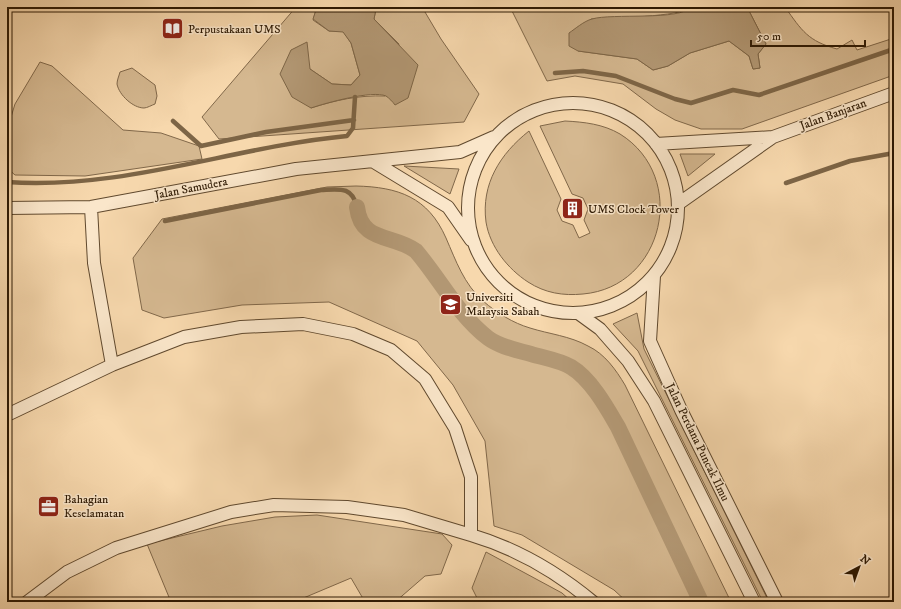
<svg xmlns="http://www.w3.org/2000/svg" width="901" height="609" font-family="'IM FELL DW Pica',serif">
	<rect width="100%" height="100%" fill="#f7d8ad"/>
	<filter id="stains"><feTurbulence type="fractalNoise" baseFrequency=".005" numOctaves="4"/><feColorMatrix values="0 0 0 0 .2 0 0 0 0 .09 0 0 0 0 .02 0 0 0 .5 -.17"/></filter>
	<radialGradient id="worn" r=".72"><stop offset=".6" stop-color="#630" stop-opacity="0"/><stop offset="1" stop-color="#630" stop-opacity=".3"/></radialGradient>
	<path fill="#d5b890" stroke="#81684a" d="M 296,7 L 317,7 L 313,20 L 329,31 L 343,31 L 351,43 L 360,75 L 351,85 L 332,84 L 310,69 L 311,108 C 336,100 359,95 385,96 L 399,44 L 374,19 L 376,9 L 373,7 L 422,7 L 441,39 L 479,94 L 464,122 L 219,139 L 202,117 Z
		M 510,7 L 691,7 C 683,17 608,18 591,19 L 578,51 L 637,59 L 653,70 L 668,66 L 690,53 L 729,41 L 749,56 L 753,69 L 760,68 L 758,54 L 766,44 L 747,7 L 785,7 C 802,31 808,41 837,49 L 852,40 L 857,50 L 894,38 L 894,75 L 742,129 L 701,129 L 675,120 L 656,109 L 623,84 L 575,76 L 547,81 Z
		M 40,62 L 52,66 L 123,130 L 161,133 L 199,146 L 202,159 L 85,176 L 15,175 L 7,168 L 7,130 L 15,104 Z
		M 132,68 L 155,85 L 157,96 L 155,104 C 152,105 147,108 144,108 C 133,108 119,95 117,84 C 117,80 119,76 120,72 Z
		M 565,121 C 584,122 603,124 620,134 C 689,177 664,287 583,294 C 563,296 545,293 528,282 C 508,269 490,247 486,222 C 481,184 500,154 529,131 L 561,199 L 557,210 L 562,221 L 573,225 L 579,238 L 590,233 L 584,220 L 588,209 L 583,198 L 572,194 L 540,126 Z
		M 680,154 L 715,154 L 688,176 Z
		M 404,166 L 459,169 L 450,194 Z
		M 356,186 C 398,187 428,197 446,238 C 456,261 464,284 483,301 C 497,313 513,323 530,328 C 549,334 570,336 588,346 C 605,354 616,370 625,385 L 731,602 L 627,602 L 614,590 L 522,535 L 494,526 L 485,441 L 453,385 L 417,341 L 329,302 L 242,305 L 164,318 L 142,310 L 133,258 L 162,219 L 327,187 Z
		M 637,313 L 644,349 L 769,602 L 763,602 L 638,351 L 613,324 Z
		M 317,515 L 442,534 L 452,545 L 441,574 L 425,576 L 395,602 L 365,602 L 351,578 L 294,602 L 171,602 L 147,544 L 222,526 L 275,517 Z
		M 486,552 L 562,593 L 572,602 L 479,602 L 472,588 Z"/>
	<path fill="#b29773" stroke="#7d6546" d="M 317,7 L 373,7 L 376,9 L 374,19 L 418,65 L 408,98 L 395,105 C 393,102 389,98 386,96 C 372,90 326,103 311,108 L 292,97 L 280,74 L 291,50 L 307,42 L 310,69 L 332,84 L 351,85 L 360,75 L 351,43 L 343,32 L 329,31 L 313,19 Z
		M 691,7 L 747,7 L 766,44 L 758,54 L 760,68 L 753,69 L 749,56 L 729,41 L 690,53 L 668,66 L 653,70 L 637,59 L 578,51 L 569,46 L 569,33 C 575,29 584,21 592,19 C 612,13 680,21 691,7 Z"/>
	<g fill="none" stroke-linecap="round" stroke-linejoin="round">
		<path stroke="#7d6546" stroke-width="4.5" d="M 555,73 L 583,71 L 616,76 L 675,99 L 691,103 L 733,90 L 759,95 L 894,49
			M 173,121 L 201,146 L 266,132 L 354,120
			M 7,182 C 125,190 232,147 347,136 L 353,128 L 355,97
			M 786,183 L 850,161 L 894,153
			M 165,221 L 321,190 C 340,189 352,186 357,207"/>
		<path stroke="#b29773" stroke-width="16" d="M 357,207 C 361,243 393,234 416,251 C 440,279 458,315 488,338 C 500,347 517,350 531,354 C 544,358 559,360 571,367 C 591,379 607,408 618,427 L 701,602"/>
		<defs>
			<path id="minor" d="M468 208a105 105 0 1 1 210 0a105 105 0 1 1-210 0Z
				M 656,144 L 773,137
				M 374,162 L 448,207 L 471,240
				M 678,204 L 773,137 L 894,93
				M 91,207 L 94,263 L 112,365 L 184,337 L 241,327 L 303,324 L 353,334 L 391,350 L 425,379 L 455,428 L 471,477 L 471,535 C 515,548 558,573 593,602
				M 7,208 L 91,207 L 296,169 L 460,152 L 494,137
				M 654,276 L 650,341 L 681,410 L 777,602
				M 578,313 L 600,329 L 628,361 L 654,401 L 754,602
				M 7,415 L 112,365
				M 27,602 L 67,572 L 116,548 L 231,512 L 274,505 L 347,507 L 404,515 L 471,535"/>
		</defs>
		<use href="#minor" stroke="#60492e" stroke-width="14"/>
		<use href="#minor" stroke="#fae6ca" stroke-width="12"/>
	</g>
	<defs>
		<symbol id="library-square" viewBox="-11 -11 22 22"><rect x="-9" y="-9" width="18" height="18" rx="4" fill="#8f2418" stroke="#fae6ca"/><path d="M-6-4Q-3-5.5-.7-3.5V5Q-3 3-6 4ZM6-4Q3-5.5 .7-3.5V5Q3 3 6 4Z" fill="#fff"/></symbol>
		<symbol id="building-square" viewBox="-11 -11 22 22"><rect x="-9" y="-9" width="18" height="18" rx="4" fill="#8f2418" stroke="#fae6ca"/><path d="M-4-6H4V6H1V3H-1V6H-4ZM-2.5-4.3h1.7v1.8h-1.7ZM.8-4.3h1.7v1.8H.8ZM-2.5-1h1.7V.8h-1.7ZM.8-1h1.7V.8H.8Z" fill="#fff"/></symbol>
		<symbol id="university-square" viewBox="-11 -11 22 22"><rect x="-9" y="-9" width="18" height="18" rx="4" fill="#8f2418" stroke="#fae6ca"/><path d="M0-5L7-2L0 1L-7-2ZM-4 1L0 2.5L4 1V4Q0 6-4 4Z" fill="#fff"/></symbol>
		<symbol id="office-square" viewBox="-11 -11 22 22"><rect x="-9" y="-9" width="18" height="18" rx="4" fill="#8f2418" stroke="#fae6ca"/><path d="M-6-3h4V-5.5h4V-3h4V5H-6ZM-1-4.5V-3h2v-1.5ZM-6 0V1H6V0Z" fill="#fff"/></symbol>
	</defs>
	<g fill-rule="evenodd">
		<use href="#library-square" x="160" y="16" width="25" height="25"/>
		<use href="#building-square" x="560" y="196" width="25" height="25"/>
		<use href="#university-square" x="438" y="292" width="25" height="25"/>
		<use href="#office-square" x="36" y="494" width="25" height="25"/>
	</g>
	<g text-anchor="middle" stroke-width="3" stroke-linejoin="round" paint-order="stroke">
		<g font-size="12" fill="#2d1903" stroke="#fae6ca" text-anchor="start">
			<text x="188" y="33">Perpustakaan UMS</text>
			<text x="588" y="213">UMS Clock Tower</text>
			<text x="466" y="301">Universiti<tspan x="466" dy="14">Malaysia Sabah</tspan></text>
			<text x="64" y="503">Bahagian<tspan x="64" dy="14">Keselamatan</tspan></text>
		</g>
		<g font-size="12" fill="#2d1903" stroke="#fae6ca">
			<text transform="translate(833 114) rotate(-20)" y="4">Jalan Banjaran</text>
			<text transform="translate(191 188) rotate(-11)" y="4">Jalan Samudera</text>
			<text transform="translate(698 442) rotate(64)" y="4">Jalan Perdana Puncak Ilmu</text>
		</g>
	</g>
	<rect width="901" height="609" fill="none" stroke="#f7d8ad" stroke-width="24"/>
	<rect x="8" y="8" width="885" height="593" fill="none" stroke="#2d1903" stroke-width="2"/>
	<rect x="12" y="12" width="877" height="585" fill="none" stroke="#2d1903"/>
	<g transform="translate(859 567) rotate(41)" stroke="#fae6ca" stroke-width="3" paint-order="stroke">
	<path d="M0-3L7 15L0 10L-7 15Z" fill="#2d1903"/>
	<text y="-6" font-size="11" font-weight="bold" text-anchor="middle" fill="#2d1903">N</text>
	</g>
	<path d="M751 40v6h114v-6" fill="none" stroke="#2d1903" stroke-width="2"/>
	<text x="757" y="40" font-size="12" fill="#2d1903" stroke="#fae6ca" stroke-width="3" paint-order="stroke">50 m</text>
	<rect width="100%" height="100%" filter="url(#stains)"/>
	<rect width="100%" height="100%" fill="url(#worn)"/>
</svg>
